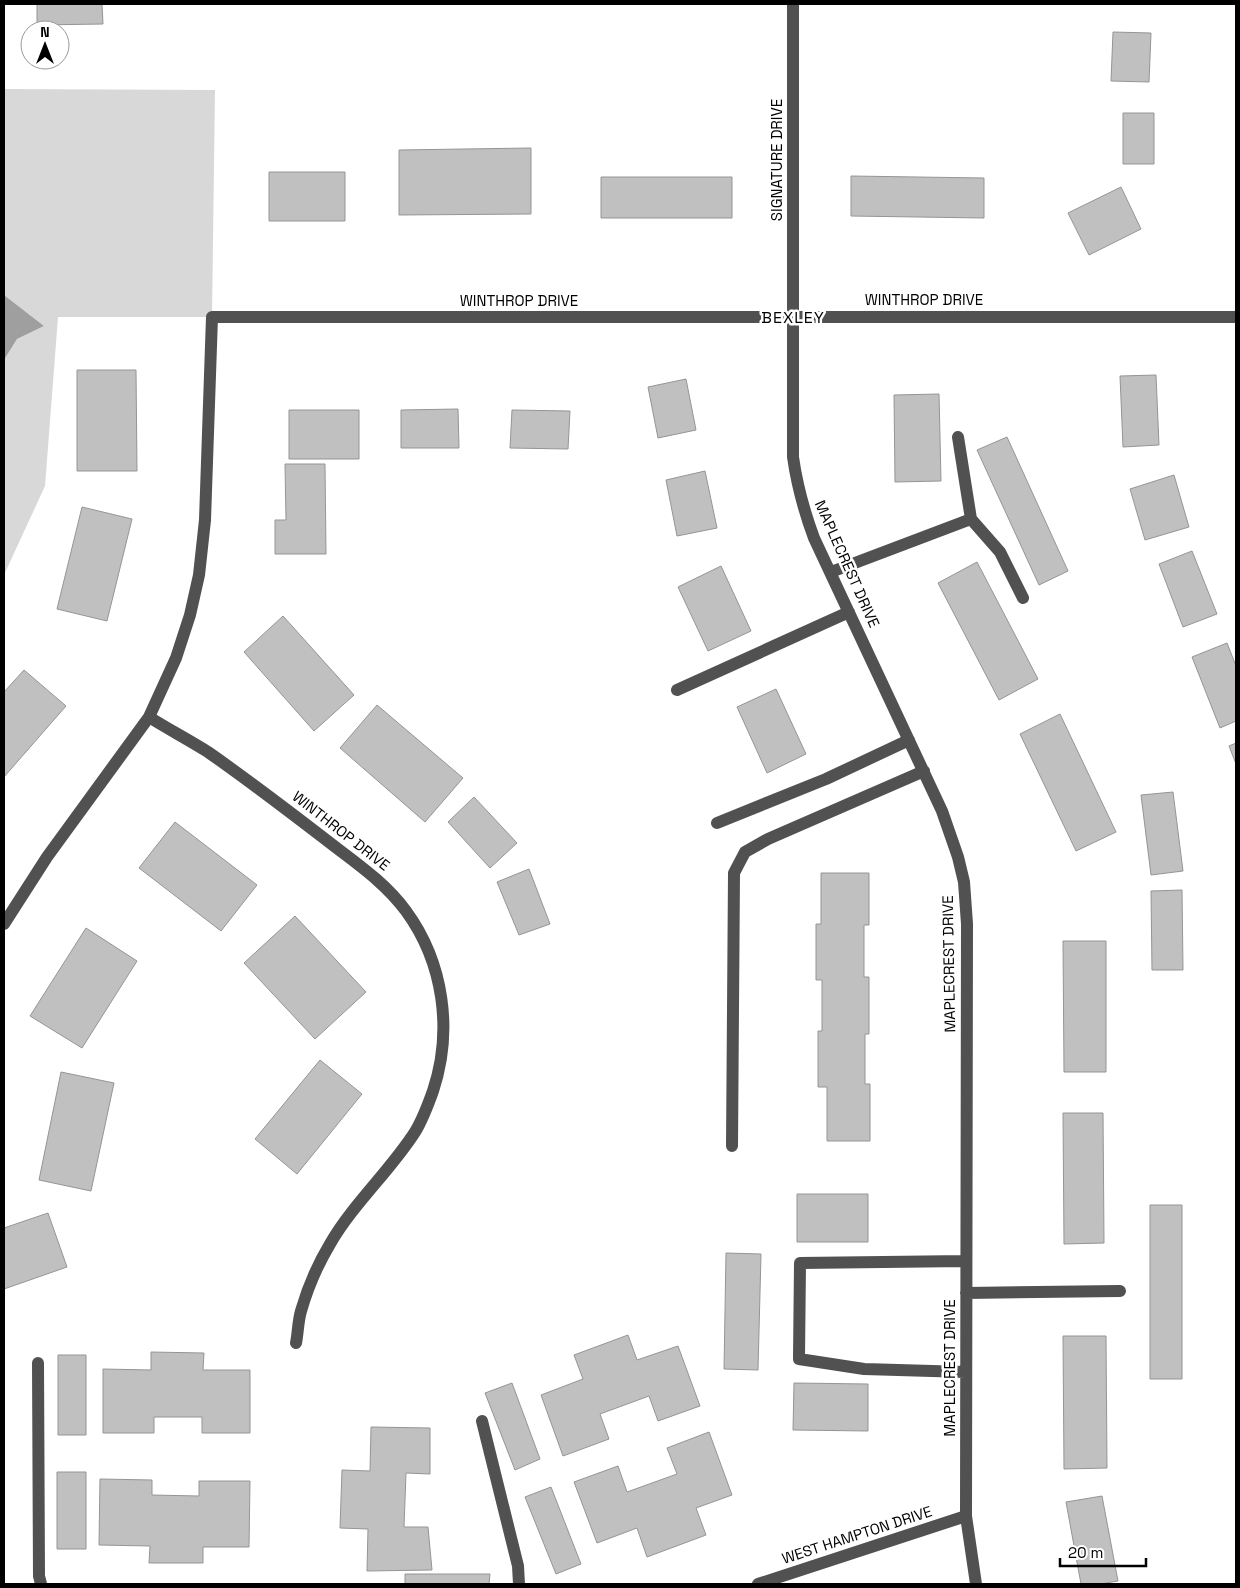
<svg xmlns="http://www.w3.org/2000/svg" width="1240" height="1588" font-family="'Space Grotesk',sans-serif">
	<rect width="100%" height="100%" fill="#fff"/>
	<path fill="#d8d8d8" d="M 4,89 L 215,90 L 212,317 L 58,317 L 45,486 L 4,575 L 4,360 L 17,339 L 44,326 L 4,295 Z"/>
	<path fill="#9f9f9f" d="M 4,295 L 44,326 L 17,339 L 4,360 Z"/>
	<path fill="#c0c0c0" stroke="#959595" d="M 37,4 L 102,4 L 103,24 L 37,25 Z
		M 1113,32 L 1151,33 L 1149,82 L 1111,81 Z
		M 1123,113 L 1154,113 L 1154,164 L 1123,164 Z
		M 531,148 L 531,214 L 399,215 L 399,150 Z
		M 269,172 L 345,172 L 345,221 L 269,221 Z
		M 851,176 L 984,178 L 984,218 L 851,216 Z
		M 601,177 L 732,177 L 732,218 L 601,218 Z
		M 1121,187 L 1141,229 L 1089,255 L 1068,213 Z
		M 77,370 L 136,370 L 137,471 L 77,471 Z
		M 1156,375 L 1159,445 L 1123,447 L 1120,376 Z
		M 686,379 L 696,430 L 658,438 L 648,387 Z
		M 939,394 L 941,481 L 895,482 L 894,395 Z
		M 458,409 L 459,448 L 401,448 L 401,410 Z
		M 289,410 L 359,410 L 359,459 L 289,459 Z
		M 512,410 L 570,411 L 568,449 L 510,448 Z
		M 1007,437 L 1068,571 L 1039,585 L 977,450 Z
		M 285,464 L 325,464 L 326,554 L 275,554 L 275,520 L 286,520 Z
		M 705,471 L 717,528 L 677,536 L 666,480 Z
		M 1174,475 L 1189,527 L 1145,540 L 1130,489 Z
		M 82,507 L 132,519 L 107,621 L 57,609 Z
		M 1192,551 L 1217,614 L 1183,627 L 1159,564 Z
		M 977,562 L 1038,679 L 999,700 L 938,583 Z
		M 721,566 L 751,631 L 708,651 L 678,587 Z
		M 283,616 L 354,695 L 314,731 L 244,652 Z
		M 1227,643 L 1236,666 L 1236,721 L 1220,728 L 1192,657 Z
		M 24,670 L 66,706 L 4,777 L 4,692 Z
		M 776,689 L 806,754 L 767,773 L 737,707 Z
		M 377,705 L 463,778 L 425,822 L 340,748 Z
		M 1060,714 L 1116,832 L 1076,851 L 1020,734 Z
		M 1236,743 L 1236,764 L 1229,746 Z
		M 1173,792 L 1183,871 L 1151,875 L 1141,795 Z
		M 474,797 L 517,843 L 490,868 L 448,822 Z
		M 175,822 L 257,885 L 221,931 L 139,868 Z
		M 529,869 L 550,924 L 519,935 L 497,882 Z
		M 821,873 L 869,873 L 869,925 L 864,925 L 864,977 L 869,977 L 869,1034 L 865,1034 L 865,1084 L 870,1084 L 870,1141 L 827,1141 L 827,1087 L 818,1087 L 818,1031 L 822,1031 L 822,980 L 816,980 L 816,924 L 821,924 Z
		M 1182,890 L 1183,970 L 1152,970 L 1151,891 Z
		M 295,916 L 366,992 L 315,1039 L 244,963 Z
		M 86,928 L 137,961 L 82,1048 L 30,1016 Z
		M 1063,941 L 1106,941 L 1106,1072 L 1064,1072 Z
		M 320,1060 L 362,1094 L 297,1174 L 255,1139 Z
		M 61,1072 L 114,1083 L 91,1191 L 39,1180 Z
		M 1063,1113 L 1103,1113 L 1104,1243 L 1064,1244 Z
		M 797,1194 L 868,1194 L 868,1242 L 797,1242 Z
		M 1150,1205 L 1182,1205 L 1182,1379 L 1150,1379 Z
		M 48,1213 L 67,1267 L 4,1289 L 4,1228 Z
		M 726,1253 L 761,1254 L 758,1370 L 724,1369 Z
		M 628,1335 L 637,1360 L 678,1346 L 700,1406 L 658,1421 L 649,1396 L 600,1414 L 609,1439 L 563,1456 L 541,1395 L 583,1379 L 574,1355 Z
		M 1063,1336 L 1106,1336 L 1107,1468 L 1064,1469 Z
		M 151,1352 L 204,1353 L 203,1370 L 250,1370 L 250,1433 L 202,1433 L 202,1417 L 154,1417 L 154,1433 L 103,1433 L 103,1369 L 151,1370 Z
		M 58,1355 L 86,1355 L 86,1435 L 58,1435 Z
		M 512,1383 L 540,1459 L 515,1470 L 485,1393 Z
		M 794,1383 L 868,1384 L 868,1431 L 793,1430 Z
		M 371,1427 L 430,1428 L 430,1474 L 406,1473 L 404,1527 L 428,1527 L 432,1570 L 367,1571 L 368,1529 L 340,1528 L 342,1470 L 370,1471 Z
		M 709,1432 L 732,1495 L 696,1508 L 706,1535 L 647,1557 L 637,1528 L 597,1543 L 574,1482 L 618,1466 L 627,1492 L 677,1474 L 667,1448 Z
		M 57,1472 L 86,1472 L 86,1549 L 57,1549 Z
		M 100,1479 L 152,1480 L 152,1495 L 199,1496 L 199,1481 L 250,1481 L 249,1547 L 203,1547 L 203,1563 L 149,1563 L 150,1546 L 99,1545 Z
		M 551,1487 L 581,1564 L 556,1574 L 525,1497 Z
		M 1102,1496 L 1118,1581 L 1100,1584 L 1081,1584 L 1066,1502 Z
		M 405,1574 L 490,1574 L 489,1584 L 405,1584 Z"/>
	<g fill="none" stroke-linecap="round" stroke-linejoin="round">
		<path stroke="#515151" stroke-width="12" d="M 793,4 L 793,457 C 797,485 804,511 814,538 L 942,811 L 958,857 L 964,882 L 967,924 L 966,1516 L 976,1584
			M 971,519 L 1000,552 L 1023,598
			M 831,572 L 971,519 L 958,437
			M 677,690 L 849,612
			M 149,717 C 168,729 189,740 208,752 C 248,780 286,809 325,839 C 353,861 384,881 406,911 C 444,963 453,1031 433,1091 C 428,1105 423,1119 415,1132 C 390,1171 353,1204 330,1244 C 318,1264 307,1290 301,1311 C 298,1321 298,1333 296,1343
			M 717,823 L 826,779 L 909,740
			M 4,924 L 47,857 L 149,717 L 176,658 L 190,615 L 199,575 L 205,520 L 212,317 L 1236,317
			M 732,1146 L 734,873 L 745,852 L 768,839 L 924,771
			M 966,1261 L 800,1263 L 799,1359 L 864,1369 L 966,1372
			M 966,1293 L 1120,1291
			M 38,1363 L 39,1576 L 41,1584
			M 482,1421 L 518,1566 L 519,1584
			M 758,1584 L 966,1516"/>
	</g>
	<g text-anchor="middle" stroke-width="5" stroke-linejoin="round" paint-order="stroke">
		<g font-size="15" fill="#000" stroke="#fff">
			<text transform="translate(777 160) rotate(-90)" y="5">SIGNATURE DRIVE</text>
			<text x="924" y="305">WINTHROP DRIVE</text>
			<text x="519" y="306">WINTHROP DRIVE</text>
			<text transform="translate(847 564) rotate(66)" y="5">MAPLECREST DRIVE</text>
			<text transform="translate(341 831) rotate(38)" y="5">WINTHROP DRIVE</text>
			<text transform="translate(949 964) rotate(-91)" y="5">MAPLECREST DRIVE</text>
			<text transform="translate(950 1368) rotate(-90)" y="5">MAPLECREST DRIVE</text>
			<text transform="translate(857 1535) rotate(-18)" y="5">WEST HAMPTON DRIVE</text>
		</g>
		<g font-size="16" letter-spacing="1" fill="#000" stroke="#fff">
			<text x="793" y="323">BEXLEY</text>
		</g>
	</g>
	<rect width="1240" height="1588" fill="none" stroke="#000000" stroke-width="10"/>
	<g transform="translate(45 45)"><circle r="24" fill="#ffffff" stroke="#999999"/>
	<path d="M0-4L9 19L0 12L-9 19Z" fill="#000000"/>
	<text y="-8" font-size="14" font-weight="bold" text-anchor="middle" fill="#000000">N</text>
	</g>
	<path d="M1060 1558v8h86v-8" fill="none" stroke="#000000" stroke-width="2.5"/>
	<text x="1068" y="1558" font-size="15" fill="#000000" stroke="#ffffff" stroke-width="4" paint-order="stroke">20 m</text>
</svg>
